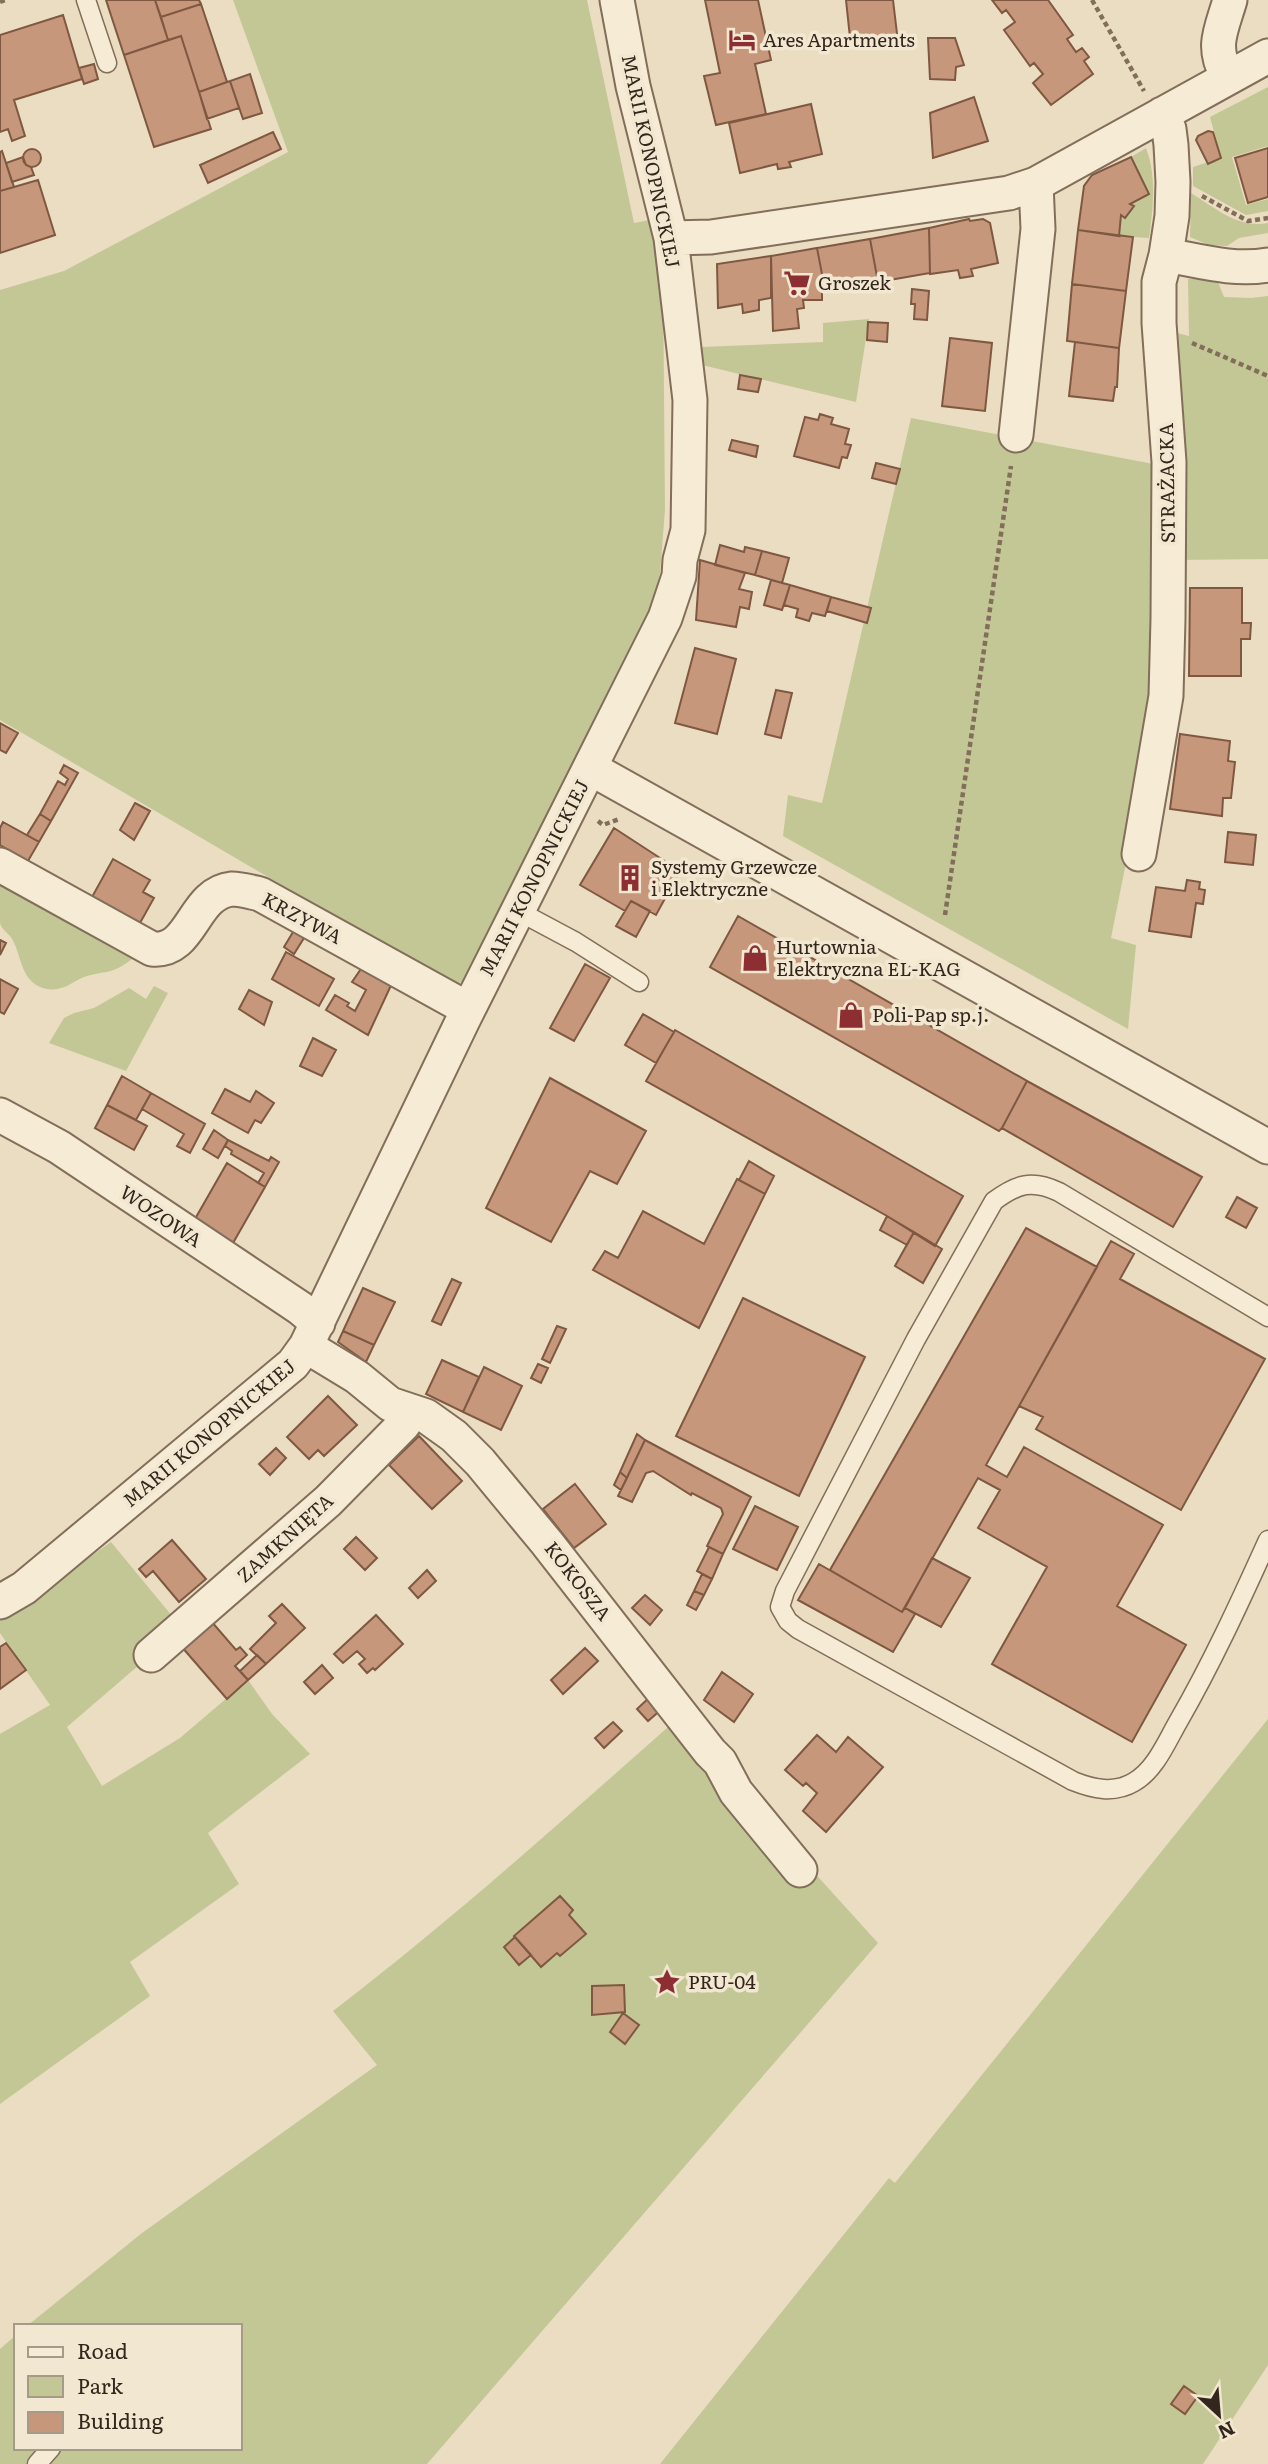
<svg xmlns="http://www.w3.org/2000/svg" width="1268" height="2464" font-family="Literata,serif">
	<rect width="100%" height="100%" fill="#eaddc1"/>
	<path fill="#c3c796" d="M 233,0 L 587,0 L 634,223 L 650,220 L 663,277 L 665,510 L 660,573 L 648,623 L 482,949 L 463,981 L 454,986 L 0,720 L 0,290 L 64,271 L 288,152 Z
		M 1268,87 L 1268,146 L 1232,157 L 1246,205 L 1268,199 L 1268,211 L 1246,215 L 1193,186 L 1193,167 L 1221,158 L 1210,117 Z
		M 1146,148 C 1157,177 1153,208 1149,238 L 1119,236 L 1121,215 L 1125,218 L 1134,207 L 1130,204 L 1149,194 L 1131,157 Z
		M 1191,193 C 1215,208 1239,229 1268,223 L 1268,233 L 1239,238 L 1227,246 L 1209,245 L 1190,237 Z
		M 1207,278 L 1218,282 L 1224,297 L 1251,298 L 1268,296 L 1268,559 L 1178,560 L 1169,331 L 1189,336 L 1188,279 Z
		M 869,319 L 856,402 L 702,365 L 702,347 L 823,342 L 823,323 Z
		M 911,418 L 1159,465 L 1163,626 L 1144,772 L 1111,938 L 1136,945 L 1128,1029 L 783,836 L 788,795 L 822,803 Z
		M 0,884 L 132,959 C 111,975 109,970 87,976 C 74,980 64,992 47,989 C 20,984 22,955 12,939 C 8,932 1,930 0,922 C 0,910 0,896 0,884 Z
		M 154,986 L 168,993 L 126,1071 L 49,1043 L 64,1018 L 74,1013 L 94,1008 L 129,988 L 146,999 Z
		M 111,1542 L 182,1628 L 67,1727 L 102,1786 L 180,1738 L 248,1680 L 272,1714 L 310,1754 L 208,1833 L 239,1884 L 130,1962 L 150,1996 L 0,2104 L 0,1734 L 50,1705 L 0,1633 L 0,1621 Z
		M 1268,1719 L 1268,2365 L 1203,2464 L 660,2464 L 889,2178 L 895,2183 Z
		M 676,1720 L 878,1943 L 427,2464 L 0,2464 L 0,2349 L 16,2335 L 16,2448 L 240,2448 L 240,2326 L 27,2326 L 142,2233 L 377,2065 L 333,2011 C 452,1920 564,1819 676,1720 Z"/>
	<path fill="#c6977a" stroke="#7f5842" stroke-width="2" d="M 106,0 L 155,0 L 168,40 L 124,55 Z
		M 155,0 L 199,0 L 201,4 L 161,17 Z
		M 705,0 L 758,0 L 771,60 L 755,64 L 766,114 L 716,125 L 704,76 L 720,73 Z
		M 846,0 L 893,0 L 898,42 L 851,47 Z
		M 992,0 L 1048,0 L 1073,35 L 1067,39 L 1076,52 L 1082,48 L 1089,57 L 1084,61 L 1093,74 L 1051,105 L 1033,83 L 1043,74 L 1034,63 L 1030,66 L 1004,30 L 1015,22 L 1006,10 L 1002,13 Z
		M 201,4 L 227,82 L 199,92 L 181,36 L 168,40 L 161,17 Z
		M 63,15 L 82,79 L 14,100 L 25,136 L 12,141 L 8,129 L 0,132 L 0,35 Z
		M 181,36 L 211,129 L 154,147 L 124,55 Z
		M 928,38 L 955,38 L 964,65 L 956,67 L 955,80 L 930,79 Z
		M 94,64 L 98,79 L 84,84 L 79,68 Z
		M 250,74 L 262,113 L 243,119 L 230,81 Z
		M 230,81 L 239,108 L 207,119 L 199,92 Z
		M 974,97 L 988,141 L 933,158 L 930,113 Z
		M 811,104 L 822,154 L 789,162 L 791,167 L 778,169 L 777,164 L 740,173 L 729,123 Z
		M 1208,131 L 1213,132 L 1221,158 L 1208,164 L 1196,140 L 1198,136 Z
		M 273,132 L 281,149 L 208,183 L 200,165 Z
		M 1268,148 L 1268,197 L 1248,203 L 1235,158 Z
		M23 158a9 9 0 1 1 18 0a9 9 0 1 1-18 0Z
		M 2,151 L 14,187 L 0,191 L 0,152 Z
		M 23,157 L 26,165 L 31,167 L 34,175 L 12,182 L 6,163 Z
		M 1131,157 L 1149,194 L 1130,204 L 1134,206 L 1125,218 L 1121,215 L 1119,236 L 1078,230 L 1084,186 L 1092,175 Z
		M 38,180 L 55,235 L 0,253 L 0,191 Z
		M 969,219 L 970,221 L 983,219 L 990,223 L 998,263 L 971,269 L 973,276 L 960,278 L 958,270 L 930,274 L 929,228 Z
		M 929,228 L 930,273 L 878,282 L 870,239 Z
		M 1078,230 L 1133,237 L 1126,291 L 1072,284 Z
		M 870,239 L 878,282 L 822,292 L 822,274 L 817,248 Z
		M 817,248 L 822,274 L 822,300 L 803,300 L 804,308 L 797,309 L 799,328 L 773,331 L 771,256 Z
		M 771,256 L 771,298 L 759,300 L 759,310 L 743,313 L 742,304 L 718,308 L 717,264 Z
		M 1072,284 L 1126,291 L 1119,348 L 1067,341 Z
		M 912,289 L 929,291 L 927,320 L 914,319 L 915,304 L 911,304 Z
		M 868,322 L 888,323 L 887,342 L 867,340 Z
		M 950,338 L 992,343 L 985,411 L 942,406 Z
		M 1075,342 L 1119,348 L 1117,387 L 1115,387 L 1113,401 L 1069,396 Z
		M 740,375 L 761,379 L 758,392 L 738,389 Z
		M 820,414 L 833,418 L 831,424 L 849,429 L 845,444 L 851,445 L 847,458 L 842,457 L 839,468 L 794,456 L 805,417 L 818,420 Z
		M 732,440 L 758,446 L 756,457 L 729,450 Z
		M 876,463 L 900,469 L 896,484 L 872,478 Z
		M 720,545 L 744,552 L 745,547 L 762,551 L 755,575 L 715,565 Z
		M 762,551 L 789,558 L 782,583 L 755,575 Z
		M 700,560 L 745,573 L 739,589 L 752,592 L 749,609 L 740,607 L 736,627 L 696,620 Z
		M 771,580 L 790,585 L 782,610 L 764,605 Z
		M 790,585 L 831,597 L 825,616 L 812,613 L 809,621 L 796,617 L 798,609 L 784,605 Z
		M 1190,588 L 1242,588 L 1242,623 L 1251,623 L 1250,639 L 1241,639 L 1241,676 L 1189,676 Z
		M 831,597 L 871,608 L 867,623 L 827,611 Z
		M 695,648 L 736,659 L 717,734 L 675,723 Z
		M 776,690 L 792,693 L 781,738 L 765,734 Z
		M 0,723 L 18,733 L 6,753 L 0,750 Z
		M 1180,734 L 1230,741 L 1228,761 L 1235,762 L 1231,798 L 1223,798 L 1222,816 L 1170,809 Z
		M 64,765 L 78,773 L 51,821 L 40,814 L 58,781 L 65,785 L 68,779 L 60,773 Z
		M 135,803 L 150,811 L 134,840 L 120,830 Z
		M 40,814 L 51,821 L 39,842 L 27,835 Z
		M 3,822 L 39,842 L 28,861 L 0,845 L 0,828 Z
		M 614,828 L 680,871 L 656,915 L 631,901 L 625,911 L 580,885 Z
		M 1228,832 L 1256,835 L 1253,865 L 1225,862 Z
		M 113,859 L 150,880 L 143,892 L 154,898 L 140,923 L 92,897 Z
		M 1187,880 L 1200,882 L 1199,889 L 1205,890 L 1203,904 L 1196,903 L 1191,937 L 1149,931 L 1156,887 L 1185,891 Z
		M 631,901 L 650,911 L 636,937 L 616,926 Z
		M 738,916 L 1027,1081 L 1002,1128 L 999,1131 L 710,967 Z
		M 296,927 L 307,933 L 294,954 L 284,947 Z
		M 0,940 L 6,943 L 0,955 Z
		M 286,952 L 334,979 L 319,1006 L 272,979 Z
		M 365,963 L 393,981 L 368,1035 L 326,1010 L 335,995 L 349,1003 L 347,1006 L 355,1011 L 366,990 L 352,982 Z
		M 585,964 L 610,978 L 574,1041 L 550,1028 Z
		M 0,979 L 18,989 L 4,1014 L 0,1012 Z
		M 249,990 L 272,1002 L 264,1025 L 239,1009 Z
		M 643,1014 L 674,1032 L 656,1063 L 625,1045 Z
		M 675,1030 L 963,1196 L 935,1246 L 887,1216 L 646,1081 Z
		M 313,1038 L 336,1050 L 322,1076 L 300,1066 Z
		M 122,1076 L 151,1093 L 136,1120 L 107,1105 Z
		M 550,1078 L 646,1131 L 617,1184 L 590,1171 L 551,1242 L 486,1208 Z
		M 1027,1081 L 1202,1177 L 1173,1227 L 1002,1128 Z
		M 225,1089 L 250,1102 L 256,1091 L 274,1103 L 261,1123 L 255,1120 L 248,1133 L 212,1113 Z
		M 151,1093 L 205,1124 L 190,1153 L 177,1146 L 184,1134 L 142,1109 Z
		M 107,1105 L 147,1126 L 134,1150 L 95,1128 Z
		M 214,1130 L 228,1140 L 218,1158 L 203,1149 Z
		M 228,1140 L 269,1161 L 271,1157 L 279,1162 L 265,1187 L 258,1183 L 264,1173 L 231,1154 L 232,1151 L 225,1146 Z
		M 749,1161 L 774,1176 L 765,1194 L 739,1180 Z
		M 227,1163 L 265,1187 L 233,1243 L 195,1219 Z
		M 737,1179 L 765,1194 L 699,1328 L 593,1270 L 605,1251 L 618,1258 L 643,1211 L 704,1244 Z
		M 1237,1197 L 1257,1208 L 1246,1228 L 1226,1217 Z
		M 887,1216 L 914,1232 L 907,1245 L 880,1230 Z
		M 1026,1228 L 1097,1267 L 986,1465 L 1007,1477 L 1024,1447 L 1163,1525 L 1117,1606 L 1186,1645 L 1132,1742 L 992,1664 L 1047,1567 L 978,1528 L 1000,1490 L 978,1478 L 902,1612 L 830,1570 Z
		M 914,1232 L 942,1249 L 923,1283 L 895,1266 Z
		M 1111,1241 L 1134,1254 L 1120,1279 L 1265,1359 L 1181,1510 L 1036,1429 L 1043,1417 L 1019,1406 Z
		M 452,1279 L 461,1283 L 441,1325 L 432,1321 Z
		M 363,1288 L 395,1302 L 374,1345 L 343,1331 Z
		M 743,1298 L 865,1357 L 799,1496 L 676,1436 Z
		M 557,1326 L 566,1329 L 550,1363 L 542,1359 Z
		M 343,1331 L 374,1345 L 366,1362 L 338,1342 Z
		M 442,1360 L 479,1377 L 463,1412 L 426,1394 Z
		M 538,1364 L 548,1368 L 541,1383 L 531,1378 Z
		M 484,1367 L 522,1386 L 501,1430 L 463,1412 Z
		M 328,1396 L 357,1425 L 324,1456 L 318,1450 L 309,1459 L 287,1437 Z
		M 637,1434 L 645,1440 L 627,1478 L 620,1472 Z
		M 419,1436 L 462,1481 L 432,1509 L 389,1465 Z
		M 645,1440 L 751,1497 L 723,1554 L 707,1546 L 723,1514 L 721,1508 L 692,1493 L 691,1495 L 653,1471 L 646,1473 L 632,1502 L 618,1496 Z
		M 276,1448 L 286,1458 L 270,1475 L 259,1464 Z
		M 620,1472 L 627,1478 L 621,1490 L 614,1485 Z
		M 575,1484 L 606,1524 L 574,1548 L 543,1509 Z
		M 755,1506 L 798,1527 L 777,1570 L 733,1549 Z
		M 356,1537 L 377,1558 L 365,1570 L 344,1549 Z
		M 172,1540 L 206,1579 L 179,1602 L 153,1571 L 146,1577 L 139,1569 Z
		M 709,1547 L 723,1554 L 712,1579 L 697,1571 Z
		M 932,1558 L 970,1578 L 941,1627 L 905,1608 Z
		M 819,1564 L 902,1612 L 905,1608 L 915,1614 L 893,1652 L 798,1600 Z
		M 427,1570 L 436,1581 L 418,1598 L 409,1588 Z
		M 702,1574 L 712,1579 L 704,1595 L 694,1591 Z
		M 694,1591 L 704,1595 L 696,1610 L 687,1605 Z
		M 645,1595 L 662,1610 L 650,1625 L 632,1608 Z
		M 282,1604 L 305,1628 L 266,1664 L 250,1649 L 276,1623 L 269,1616 Z
		M 376,1615 L 403,1644 L 375,1670 L 373,1668 L 367,1673 L 359,1664 L 365,1659 L 357,1651 L 343,1663 L 334,1654 Z
		M 211,1621 L 236,1650 L 240,1647 L 247,1655 L 235,1666 L 248,1680 L 227,1699 L 181,1646 Z
		M 6,1643 L 26,1670 L 0,1689 L 0,1647 Z
		M 585,1648 L 598,1661 L 563,1694 L 551,1680 Z
		M 257,1655 L 266,1664 L 248,1680 L 240,1671 Z
		M 322,1665 L 333,1678 L 315,1694 L 304,1682 Z
		M 722,1672 L 753,1694 L 734,1722 L 704,1700 Z
		M 652,1695 L 663,1708 L 648,1721 L 637,1709 Z
		M 613,1722 L 622,1731 L 604,1748 L 595,1738 Z
		M 817,1735 L 836,1752 L 848,1737 L 883,1767 L 826,1832 L 803,1811 L 817,1793 L 806,1783 L 803,1786 L 785,1770 Z
		M 560,1896 L 573,1910 L 569,1915 L 586,1934 L 560,1956 L 557,1953 L 541,1967 L 514,1936 Z
		M 515,1937 L 531,1955 L 519,1965 L 504,1947 Z
		M 624,1985 L 625,2012 L 592,2015 L 592,1986 Z
		M 623,2013 L 639,2025 L 625,2044 L 610,2032 Z
		M 1184,2386 L 1198,2396 L 1185,2414 L 1171,2404 Z"/>
	<g fill="none" stroke-linecap="round" stroke-linejoin="round">
		<defs>
			<path id="service" d="M 86,0 L 107,63
				M 518,911 L 576,942 L 639,982
				M 1268,1317 L 1059,1192 C 1032,1179 1017,1184 994,1201 L 916,1339 L 785,1591 L 780,1607 L 788,1621 L 798,1629 L 1073,1781 C 1093,1789 1114,1794 1134,1782 C 1155,1770 1166,1743 1178,1722 C 1212,1663 1240,1602 1268,1540
				M 37,2464 L 51,2448"/>
			<path id="minor" d="M 1227,76 C 1211,46 1221,31 1230,0
				M 671,238 L 711,237 L 1009,193 L 1036,184 L 1268,56
				M 1166,255 C 1200,261 1234,271 1268,265
				M 1016,435 L 1038,229 L 1036,184
				M 590,768 L 1268,1147
				M 1139,854 L 1166,696 L 1168,619 L 1169,462 L 1159,323 L 1159,282 L 1166,255 L 1172,216 L 1173,182 L 1171,145 L 1169,129 L 1162,114
				M 0,865 L 152,949 C 193,953 192,893 232,889 C 241,889 251,892 260,894 L 468,1009
				M 0,1115 L 59,1147 L 300,1308 L 318,1323
				M 306,1346 L 357,1377 L 390,1404 L 426,1416 L 454,1436 L 480,1462 L 547,1543 L 710,1752 L 720,1762 L 736,1792 L 800,1870
				M 0,1602 L 24,1588 L 293,1364 L 306,1346 L 463,1020 L 665,618 L 679,576 L 680,560 L 688,530 L 690,400 L 671,238 L 633,86 L 617,0
				M 151,1655 L 328,1501 L 404,1424 L 408,1411"/>
		</defs>
		<use href="#service" stroke="#826e5a" stroke-width="21"/>
		<use href="#minor" stroke="#826e5a" stroke-width="37"/>
		<path stroke="#826e5a" stroke-width="4.5" stroke-dasharray="5 3.5" stroke-linecap="butt" d="M 1092,0 L 1144,91
			M 0,2 L 5,0
			M 1202,196 L 1248,221 L 1268,218
			M 1192,343 L 1268,376
			M 598,821 L 603,825 L 619,819
			M 945,915 L 1011,466"/>
		<use href="#service" stroke="#f6ebd4" stroke-width="18"/>
		<use href="#minor" stroke="#f6ebd4" stroke-width="33"/>
	</g>
	<defs>
		<symbol id="hotel-bare" viewBox="-9 -9 18 18"><path d="M-6-4.5h1.5V1H6V5H4.5V3h-9V5H-6ZM-4 0a1.8 1.8 0 1 1 3.6 0ZM.5 0V-2.5h3Q6-2.5 6 0Z" fill="#8d2f32" stroke="#f2e7d0" stroke-width="2.5" paint-order="stroke"/></symbol>
		<symbol id="supermarket-bare" viewBox="-9 -9 18 18"><path d="M-6-5.5h2.5l.6 2H6L4.5 2H-2.5L-4.4-4H-6ZM-1.5 3.2a1.3 1.3 0 1 0 .1 0ZM3 3.2a1.3 1.3 0 1 0 .1 0Z" fill="#8d2f32" stroke="#f2e7d0" stroke-width="2.5" paint-order="stroke"/></symbol>
		<symbol id="building-bare" viewBox="-9 -9 18 18"><path d="M-4-6H4V6H1V3H-1V6H-4ZM-2.5-4.3h1.7v1.8h-1.7ZM.8-4.3h1.7v1.8H.8ZM-2.5-1h1.7V.8h-1.7ZM.8-1h1.7V.8H.8Z" fill="#8d2f32" stroke="#f2e7d0" stroke-width="2.5" paint-order="stroke"/></symbol>
		<symbol id="shop-bare" viewBox="-9 -9 18 18"><path d="M-5-2.5h2.3a2.7 3.5 0 0 1 5.4 0H5L5.5 6h-11ZM-1.5-2.5h3a1.5 2.3 0 0 0-3 0Z" fill="#8d2f32" stroke="#f2e7d0" stroke-width="2.5" paint-order="stroke"/></symbol>
		<symbol id="sight-bare" viewBox="-9 -9 18 18"><path d="M0-6L1.8-2.2L6-1.7L2.9 1.2L3.7 5.4L0 3.3L-3.7 5.4L-2.9 1.2L-6-1.7L-1.8-2.2Z" fill="#8d2f32" stroke="#f2e7d0" stroke-width="2.5" paint-order="stroke"/></symbol>
	</defs>
	<g fill-rule="evenodd">
		<use href="#hotel-bare" x="723" y="21" width="38" height="38"/>
		<use href="#supermarket-bare" x="778" y="264" width="38" height="38"/>
		<use href="#building-bare" x="611" y="859" width="38" height="38"/>
		<use href="#shop-bare" x="736" y="939" width="38" height="38"/>
		<use href="#shop-bare" x="832" y="996" width="38" height="38"/>
		<use href="#sight-bare" x="648" y="1963" width="38" height="38"/>
	</g>
	<g text-anchor="middle" stroke-width="7" stroke-linejoin="round" paint-order="stroke">
		<g font-size="19" fill="#33271d" stroke="#f2e7d0" text-anchor="start">
			<text x="763" y="47">Ares Apartments</text>
			<text x="818" y="290">Groszek</text>
			<text x="651" y="874">Systemy Grzewcze<tspan x="651" dy="22">i Elektryczne</tspan></text>
			<text x="776" y="954">Hurtownia<tspan x="776" dy="22">Elektryczna EL-KAG</tspan></text>
			<text x="872" y="1022">Poli-Pap sp.j.</text>
			<text x="688" y="1989">PRU-04</text>
		</g>
		<g font-size="19" fill="#33271d" stroke="#f2e7d0">
			<text transform="translate(651 161) rotate(78)" y="7">MARII KONOPNICKIEJ</text>
			<text transform="translate(1167 483) rotate(-91)" y="7">STRAŻACKA</text>
			<text transform="translate(534 878) rotate(-63)" y="7">MARII KONOPNICKIEJ</text>
			<text transform="translate(302 918) rotate(28)" y="7">KRZYWA</text>
			<text transform="translate(161 1216) rotate(34)" y="7">WOZOWA</text>
			<text transform="translate(209 1433) rotate(-40)" y="7">MARII KONOPNICKIEJ</text>
			<text transform="translate(285 1538) rotate(-42)" y="7">ZAMKNIĘTA</text>
			<text transform="translate(578 1581) rotate(52)" y="7">KOKOSZA</text>
		</g>
	</g>
	<rect x="14" y="2324" width="228" height="126" fill="#f2e7d0" stroke="#a69a88" stroke-width="2"/>
	<rect x="28" y="2347" width="35" height="10" fill="#f6ebd4" stroke="#a69a88" stroke-width="2"/>
	<text x="77" y="2359" font-size="21" fill="#33271d">Road</text>
	<rect x="28" y="2376" width="35" height="21" fill="#c3c796" stroke="#a69a88" stroke-width="2"/>
	<text x="77" y="2394" font-size="21" fill="#33271d">Park</text>
	<rect x="28" y="2412" width="35" height="21" fill="#c6977a" stroke="#a69a88" stroke-width="2"/>
	<text x="77" y="2429" font-size="21" fill="#33271d">Building</text>
	<g transform="translate(1219 2415) rotate(154)" stroke="#f2e7d0" stroke-width="5" paint-order="stroke">
	<path d="M0-5L12 26L0 18L-12 26Z" fill="#33271d"/>
	<text y="-10" font-size="19" font-weight="bold" text-anchor="middle" fill="#33271d">N</text>
	</g>
</svg>
